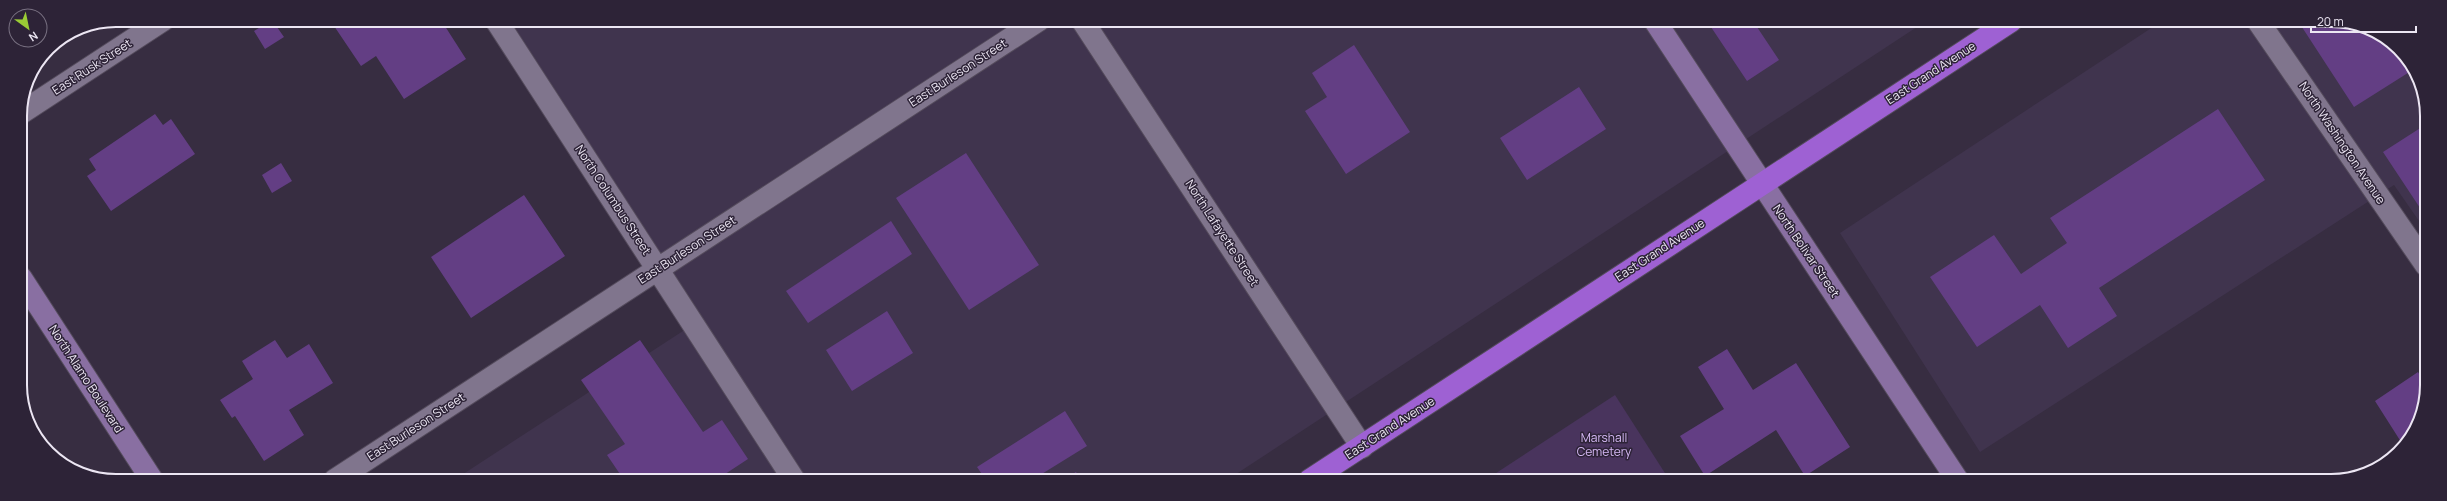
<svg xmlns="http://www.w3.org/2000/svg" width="2447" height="501" font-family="Manrope,sans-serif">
	<rect width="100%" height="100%" fill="#372d41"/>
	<path fill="#40344e" d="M 510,20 L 1926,21 L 1227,480 L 454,480 L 703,318 Z
		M 2162,21 L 2343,21 L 2373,30 L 2399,48 L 2425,97 L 2426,231 L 2394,185 L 1980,452 L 1840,233 Z"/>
	<path fill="#49345d" d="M 1615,395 L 1670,481 L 1484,481 Z"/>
	<path fill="#633e84" d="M 272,20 L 284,37 L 265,49 L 254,31 Z
		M 330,20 L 441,20 L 466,59 L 404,99 L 376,56 L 361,66 Z
		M 1715,21 L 1753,21 L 1779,60 L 1747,81 L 1709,24 Z
		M 2298,21 L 2343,21 L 2373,30 L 2399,48 L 2411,71 L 2354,107 Z
		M 1354,45 L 1410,132 L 1346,174 L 1305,111 L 1327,97 L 1312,73 Z
		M 1579,87 L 1606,129 L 1527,180 L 1500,138 Z
		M 2218,109 L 2265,180 L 2099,288 L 2117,316 L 2068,348 L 2040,305 L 1977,347 L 1930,277 L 1994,235 L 2021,274 L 2067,243 L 2050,218 Z
		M 155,114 L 163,125 L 171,119 L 195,154 L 111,211 L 87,176 L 96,170 L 89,159 Z
		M 2425,125 L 2426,217 L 2383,152 Z
		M 966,153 L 1039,265 L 969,310 L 896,198 Z
		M 281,163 L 292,181 L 272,193 L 262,175 Z
		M 524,195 L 565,256 L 471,318 L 431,257 Z
		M 891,221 L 912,254 L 808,323 L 786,291 Z
		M 887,311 L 913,353 L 852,391 L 826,350 Z
		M 275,340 L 287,358 L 309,344 L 333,383 L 289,410 L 304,435 L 264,461 L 235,416 L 232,418 L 220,400 L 253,379 L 242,361 Z
		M 640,340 L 703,432 L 722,420 L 748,459 L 716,480 L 624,480 L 607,455 L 625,444 L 581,380 Z
		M 1727,349 L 1753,390 L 1796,363 L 1850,447 L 1805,476 L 1776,430 L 1705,476 L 1680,436 L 1724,409 L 1698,367 Z
		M 2418,372 L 2426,385 L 2426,397 L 2417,427 L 2403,445 L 2375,401 Z
		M 1065,411 L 1087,446 L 1032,480 L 986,480 L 977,467 Z
		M 1076,472 L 1081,480 L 1062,480 Z"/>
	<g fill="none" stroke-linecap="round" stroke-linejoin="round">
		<defs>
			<path id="street" d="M 496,20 L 794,480
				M 1082,20 L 1362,447
				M 2258,21 L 2426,265
				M 21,113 L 163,20
				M 335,480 L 1039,20"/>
			<path id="secondary" d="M 1655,21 L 1958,481
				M 21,278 L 152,480"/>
			<path id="highway" d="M 1310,480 L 2011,21"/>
		</defs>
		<use href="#street" stroke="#544b5c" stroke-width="24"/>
		<use href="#secondary" stroke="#544b5c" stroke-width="24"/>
		<use href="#highway" stroke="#544b5c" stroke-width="24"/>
		<use href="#street" stroke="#80758d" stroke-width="22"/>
		<use href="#secondary" stroke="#896fa2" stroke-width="22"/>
		<use href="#highway" stroke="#9e61d3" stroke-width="22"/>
	</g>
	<g text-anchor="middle" stroke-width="3" stroke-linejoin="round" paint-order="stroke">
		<g font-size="12" fill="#ece6f3" stroke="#2d2337">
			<text transform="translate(92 67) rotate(-33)" y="4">East Rusk Street</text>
			<text transform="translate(958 73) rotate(-33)" y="4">East Burleson Street</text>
			<text transform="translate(1931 73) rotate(-33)" y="4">East Grand Avenue</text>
			<text transform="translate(2342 143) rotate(56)" y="4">North Washington Avenue</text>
			<text transform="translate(613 200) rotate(57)" y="4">North Columbus Street</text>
			<text transform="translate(1222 233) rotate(57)" y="4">North Lafayette Street</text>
			<text transform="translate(687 250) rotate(-33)" y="4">East Burleson Street</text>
			<text transform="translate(1660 250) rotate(-33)" y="4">East Grand Avenue</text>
			<text transform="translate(1806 251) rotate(56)" y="4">North Bolivar Street</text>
			<text transform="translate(86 379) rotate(57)" y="4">North Alamo Boulevard</text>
			<text transform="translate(416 427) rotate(-33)" y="4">East Burleson Street</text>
			<text transform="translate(1390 428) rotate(-33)" y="4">East Grand Avenue</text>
		</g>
		<g font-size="12" fill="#d5b8f4" stroke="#2d2337">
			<text x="1604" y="442">Marshall<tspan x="1604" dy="14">Cemetery</tspan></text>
		</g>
	</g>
	<path d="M0 0H2447V501H0ZM116 27H2331A89 89 0 0 1 2420 116V385A89 89 0 0 1 2331 474H116A89 89 0 0 1 27 385V116A89 89 0 0 1 116 27Z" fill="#2d2337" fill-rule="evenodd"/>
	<path fill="none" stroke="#ece6f3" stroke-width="2" d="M116 27H2331A89 89 0 0 1 2420 116V385A89 89 0 0 1 2331 474H116A89 89 0 0 1 27 385V116A89 89 0 0 1 116 27Z"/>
	<g transform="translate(28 28) rotate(147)"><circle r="19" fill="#2d2337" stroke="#797182"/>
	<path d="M0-3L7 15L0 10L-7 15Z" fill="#9acb35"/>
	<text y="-6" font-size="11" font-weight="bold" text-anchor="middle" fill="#ece6f3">N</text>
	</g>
	<path d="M2311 26v6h105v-6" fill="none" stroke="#ece6f3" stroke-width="2"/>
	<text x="2317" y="26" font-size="12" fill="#ece6f3" stroke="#2d2337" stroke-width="3" paint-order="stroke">20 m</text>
</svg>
